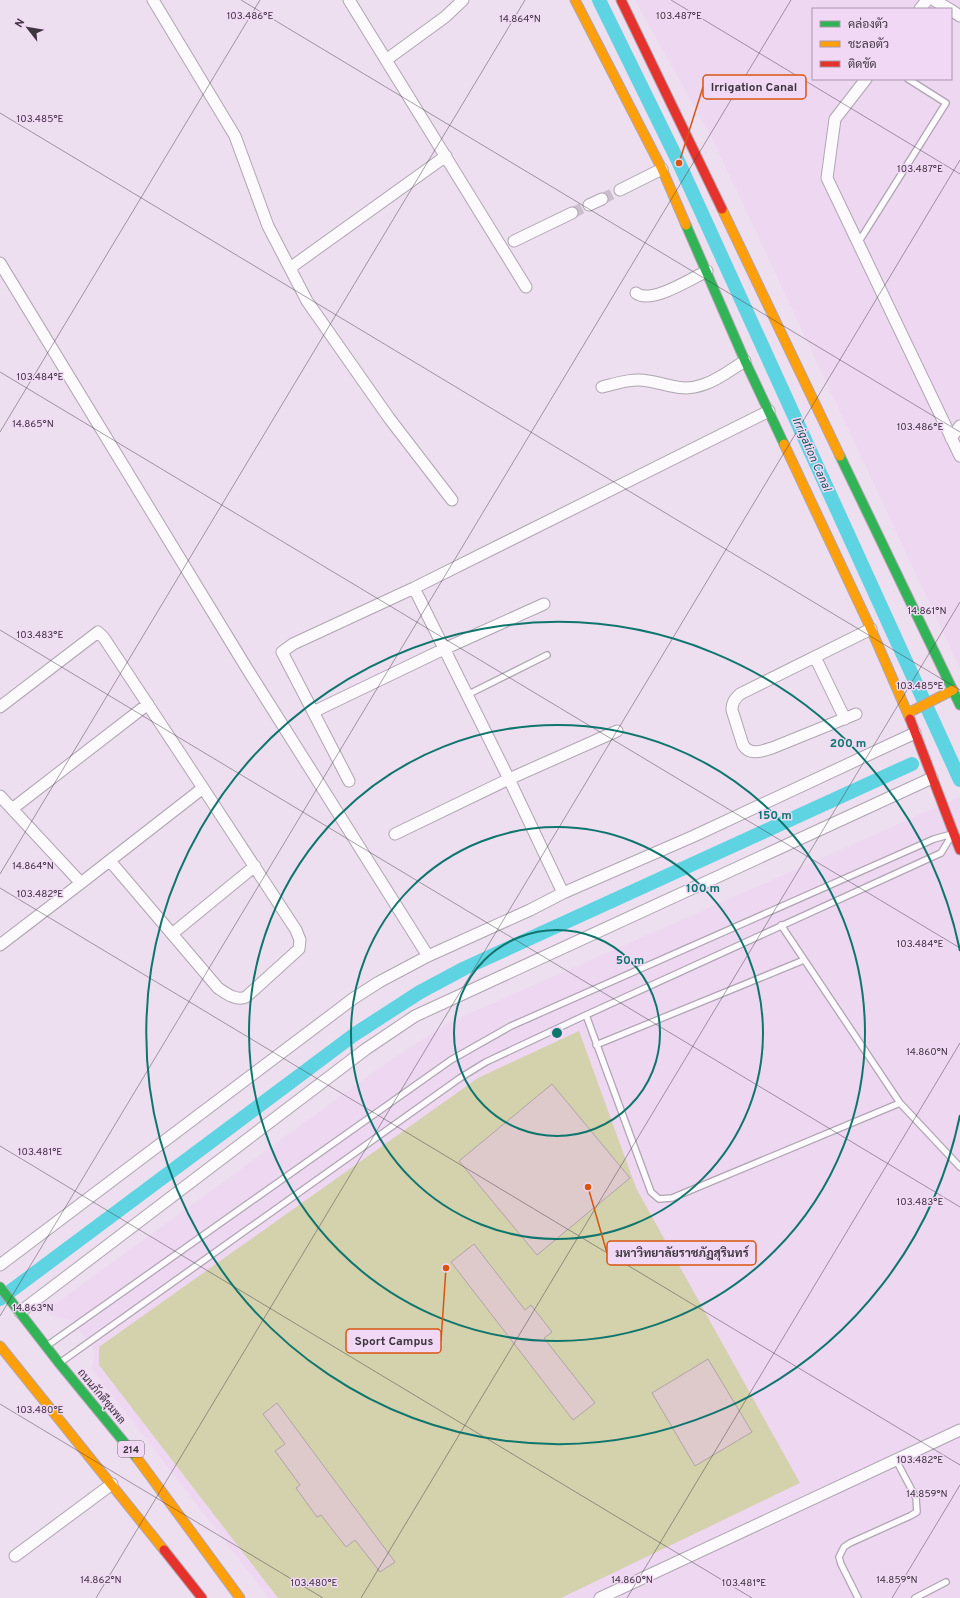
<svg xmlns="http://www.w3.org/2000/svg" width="960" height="1598" font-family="Overpass,Sarabun,sans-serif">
	<rect width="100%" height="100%" fill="#eddfef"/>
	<path fill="#edd7f1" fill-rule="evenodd" d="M 635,0 L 960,0 L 960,668 L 714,142 ZM 813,9 L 951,9 L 951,79 L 813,79 Z
		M 960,797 L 960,1598 L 269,1598 L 92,1369 L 95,1351 L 70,1320 L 50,1315 L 47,1310 L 385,1064 L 448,1023 Z"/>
	<path fill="#d4d1ad" d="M 579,1031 L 636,1188 L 800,1483 L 561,1598 L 278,1598 L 99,1365 L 99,1347 L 478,1078 Z"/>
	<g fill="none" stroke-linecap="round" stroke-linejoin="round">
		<path stroke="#5ed3e2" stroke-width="14" d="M 599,0 L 679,163 L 960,780
			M 0,1299 L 355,1034 L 420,992 L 465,968 L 912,764"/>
	</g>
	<path fill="#dfcacb" stroke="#afa3a8" d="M 552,1084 L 630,1178 L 537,1255 L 459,1161 Z
		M 474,1244 L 525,1310 L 531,1305 L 552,1332 L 544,1338 L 595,1403 L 573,1420 L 451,1262 Z
		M 708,1359 L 752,1432 L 695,1466 L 652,1393 Z
		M 277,1403 L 395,1562 L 380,1572 L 355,1540 L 346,1547 L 321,1515 L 317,1517 L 296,1488 L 300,1485 L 275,1451 L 285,1444 L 263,1414 Z"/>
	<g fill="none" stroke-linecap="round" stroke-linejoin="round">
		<path stroke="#cabdcc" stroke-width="11" stroke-dasharray="11 5.5" stroke-linecap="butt" d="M 602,199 L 620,190
			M 572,213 L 589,205"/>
		<defs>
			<path id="lane" d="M 858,243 L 946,103 L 908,79
				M 467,695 L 547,655
				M 781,925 L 900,1103 L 960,1167
				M 586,1015 L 651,1192 L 659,1199 L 672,1198 L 900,1103
				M 596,1045 L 804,960
				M 48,1345 L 451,1060 L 511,1026 L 934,839 L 952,834
				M 61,1362 L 460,1078 L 486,1062 L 586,1015 L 941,853 L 952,835
				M 858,1598 L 841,1564 L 839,1557 L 844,1547 L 850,1543 L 910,1516 L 917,1512 L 916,1498 L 896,1460
				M 915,1598 L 946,1582"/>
			<path id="street" d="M 153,0 L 235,136 L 268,226 L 307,301 L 389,418 L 452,500
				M 349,0 L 526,287
				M 934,0 L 949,9
				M 920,9 L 927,0
				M 951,10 L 960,16
				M 386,60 L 445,17 L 463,0
				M 866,79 L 835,119 L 827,178 L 960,456
				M 620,190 L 662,169
				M 589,205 L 602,199
				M 514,241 L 572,213
				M 0,263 L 246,667 L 428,956
				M 290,268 L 446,156
				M 636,293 C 651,305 692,278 707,271
				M 602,387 C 618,383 632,378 648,381 C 669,384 682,393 705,384 C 718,380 733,368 745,361
				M 951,438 L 960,426
				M 815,657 L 845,719
				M 0,707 L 98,632 L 104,638 L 203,788 L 81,883
				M 313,712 L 444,649 L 544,604
				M 856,714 L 772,748 C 762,751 750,756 743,745 L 732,710 C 732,702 735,699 740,694 L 871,629
				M 349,781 L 282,652 L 293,644 L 414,588
				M 0,796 L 81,883 L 0,945
				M 12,809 L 148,704
				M 395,834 L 509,779 L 617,731
				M 110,861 L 218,988 C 227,994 236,1001 246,997 L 299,949 L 300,940 L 296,930 L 203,788
				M 563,893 L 509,779 L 414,588 L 769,411
				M 172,934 L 255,866
				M 0,1265 L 354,998 L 379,982 L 428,956 L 530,910 L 563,893 L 694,836 L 915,733
				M 20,1312 L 366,1049 L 415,1016 L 932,778
				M 15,1556 L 112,1484
				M 600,1598 L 960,1430"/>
			<path id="fast" d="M 686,225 L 745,361 L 784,444
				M 840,456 L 960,705
				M 0,1287 L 59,1363 L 137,1458"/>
			<path id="slow" d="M 575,0 L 662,169 L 686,225
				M 722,209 L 840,456
				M 784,444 L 871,629 L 910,719
				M 908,713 L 953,690
				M 0,1346 L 164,1550
				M 137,1458 L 240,1598"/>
			<path id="jam" d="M 621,0 L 722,209
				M 910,719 L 960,850
				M 164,1550 L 202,1598"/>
		</defs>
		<use href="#lane" stroke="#afa5b1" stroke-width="8"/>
		<use href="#street" stroke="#afa5b1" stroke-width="13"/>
		<use href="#fast" stroke="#afa5b1" stroke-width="11"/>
		<use href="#slow" stroke="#afa5b1" stroke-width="11"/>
		<use href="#jam" stroke="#afa5b1" stroke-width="11"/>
		<use href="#lane" stroke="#fcfafd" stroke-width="5.5"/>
		<use href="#street" stroke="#fcfafd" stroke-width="11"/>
		<use href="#fast" stroke="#30b455" stroke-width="9"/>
		<use href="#slow" stroke="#ff9f0a" stroke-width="9"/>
		<use href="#jam" stroke="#e5322d" stroke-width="9"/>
	</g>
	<path fill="none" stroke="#3f3540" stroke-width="1" stroke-opacity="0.45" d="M 241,0 L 960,432M 671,0 L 960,174M 0,113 L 960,690M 0,372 L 960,948M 0,432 L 260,0M 0,630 L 960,1207M 0,874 L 525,0M 0,888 L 960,1465M 0,1146 L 752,1598M 0,1316 L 791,0M 0,1404 L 323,1598M 96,1598 L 960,160M 361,1598 L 960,602M 627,1598 L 960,1043M 892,1598 L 960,1485"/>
	<g fill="none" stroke="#0f766e" stroke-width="2">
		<circle cx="557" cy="1033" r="103"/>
		<circle cx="557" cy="1033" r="206"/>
		<circle cx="557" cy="1033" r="308"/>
		<path d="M960 1115A411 411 0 1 1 960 951"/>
	</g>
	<g text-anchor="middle" stroke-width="3" stroke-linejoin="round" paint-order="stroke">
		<rect fill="#f1d9f5" stroke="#746676" stroke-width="1" x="118" y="1441" width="26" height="16" rx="3"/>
		<g font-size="10" font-weight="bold" fill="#3f3540">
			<text x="131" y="1453">214</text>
		</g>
		<g font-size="11" fill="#3f3540" stroke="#f1d9f5">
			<text transform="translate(102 1396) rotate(50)" y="4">ถนนภักดีชุมพล</text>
		</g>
		<g font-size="12" font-style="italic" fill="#13555b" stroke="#f1d9f5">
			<text transform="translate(812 454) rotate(66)" y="4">Irrigation Canal</text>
		</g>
	</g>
	<g font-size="10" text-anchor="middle" fill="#3f3540" stroke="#f1d9f5" stroke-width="3" stroke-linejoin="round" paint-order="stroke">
		<text x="250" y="19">103.486°E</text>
		<text x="679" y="19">103.487°E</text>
		<text x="520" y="22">14.864°N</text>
		<text x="40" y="122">103.485°E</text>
		<text x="920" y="172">103.487°E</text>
		<text x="40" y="380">103.484°E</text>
		<text x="33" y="427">14.865°N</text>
		<text x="920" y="430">103.486°E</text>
		<text x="927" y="614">14.861°N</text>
		<text x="40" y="638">103.483°E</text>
		<text x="920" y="689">103.485°E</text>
		<text x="33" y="869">14.864°N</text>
		<text x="40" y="897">103.482°E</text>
		<text x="920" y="947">103.484°E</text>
		<text x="927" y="1055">14.860°N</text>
		<text x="40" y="1155">103.481°E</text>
		<text x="920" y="1205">103.483°E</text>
		<text x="33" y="1311">14.863°N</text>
		<text x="40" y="1413">103.480°E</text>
		<text x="920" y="1463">103.482°E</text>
		<text x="927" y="1497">14.859°N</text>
		<text x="101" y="1583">14.862°N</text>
		<text x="632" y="1583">14.860°N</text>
		<text x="897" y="1583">14.859°N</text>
		<text x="314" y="1586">103.480°E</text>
		<text x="744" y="1586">103.481°E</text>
	</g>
	<circle cx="557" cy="1033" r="6" fill="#0f766e" stroke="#f1d9f5" stroke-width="2"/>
	<g font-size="12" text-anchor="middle" font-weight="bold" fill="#0f766e" stroke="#f1d9f5" stroke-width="3" stroke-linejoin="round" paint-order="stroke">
		<text x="848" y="747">200 m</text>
		<text x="775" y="819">150 m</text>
		<text x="703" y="892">100 m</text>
		<text x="630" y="964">50 m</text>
	</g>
	<path fill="none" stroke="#d75511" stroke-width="1.5" d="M679 163L703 87M588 1187L607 1253M446 1268L441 1341"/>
	<g fill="#d75511" stroke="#f1d9f5" stroke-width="1.5">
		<circle cx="679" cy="163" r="4"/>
		<circle cx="588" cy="1187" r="4"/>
		<circle cx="446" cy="1268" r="4"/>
	</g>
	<g fill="#f1d9f5" stroke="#d75511" stroke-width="1.5">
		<rect x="703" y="75" width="103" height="24" rx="4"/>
		<rect x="607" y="1241" width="149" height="24" rx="4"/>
		<rect x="346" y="1329" width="95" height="24" rx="4"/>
	</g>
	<g font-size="12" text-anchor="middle" font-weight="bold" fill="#3f3540">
		<text x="754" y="91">Irrigation Canal</text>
		<text x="682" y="1257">มหาวิทยาลัยราชภัฏสุรินทร์</text>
		<text x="394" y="1345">Sport Campus</text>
	</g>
	<rect x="812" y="8" width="140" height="72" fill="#f1d9f5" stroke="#aa97ad"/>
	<rect x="820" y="21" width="20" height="6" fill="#30b455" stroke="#aa97ad"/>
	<text x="848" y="28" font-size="12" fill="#3f3540">คล่องตัว</text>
	<rect x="820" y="41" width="20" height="6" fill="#ff9f0a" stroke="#aa97ad"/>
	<text x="848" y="48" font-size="12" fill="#3f3540">ชะลอตัว</text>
	<rect x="820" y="61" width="20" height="6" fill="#e5322d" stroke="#aa97ad"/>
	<text x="848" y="68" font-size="12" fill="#3f3540">ติดขัด</text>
	<g transform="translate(28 28) rotate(301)" stroke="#f1d9f5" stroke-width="3" paint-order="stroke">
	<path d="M0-3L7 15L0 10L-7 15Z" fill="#3f3540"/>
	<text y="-6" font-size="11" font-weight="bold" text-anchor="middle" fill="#3f3540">N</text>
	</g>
</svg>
